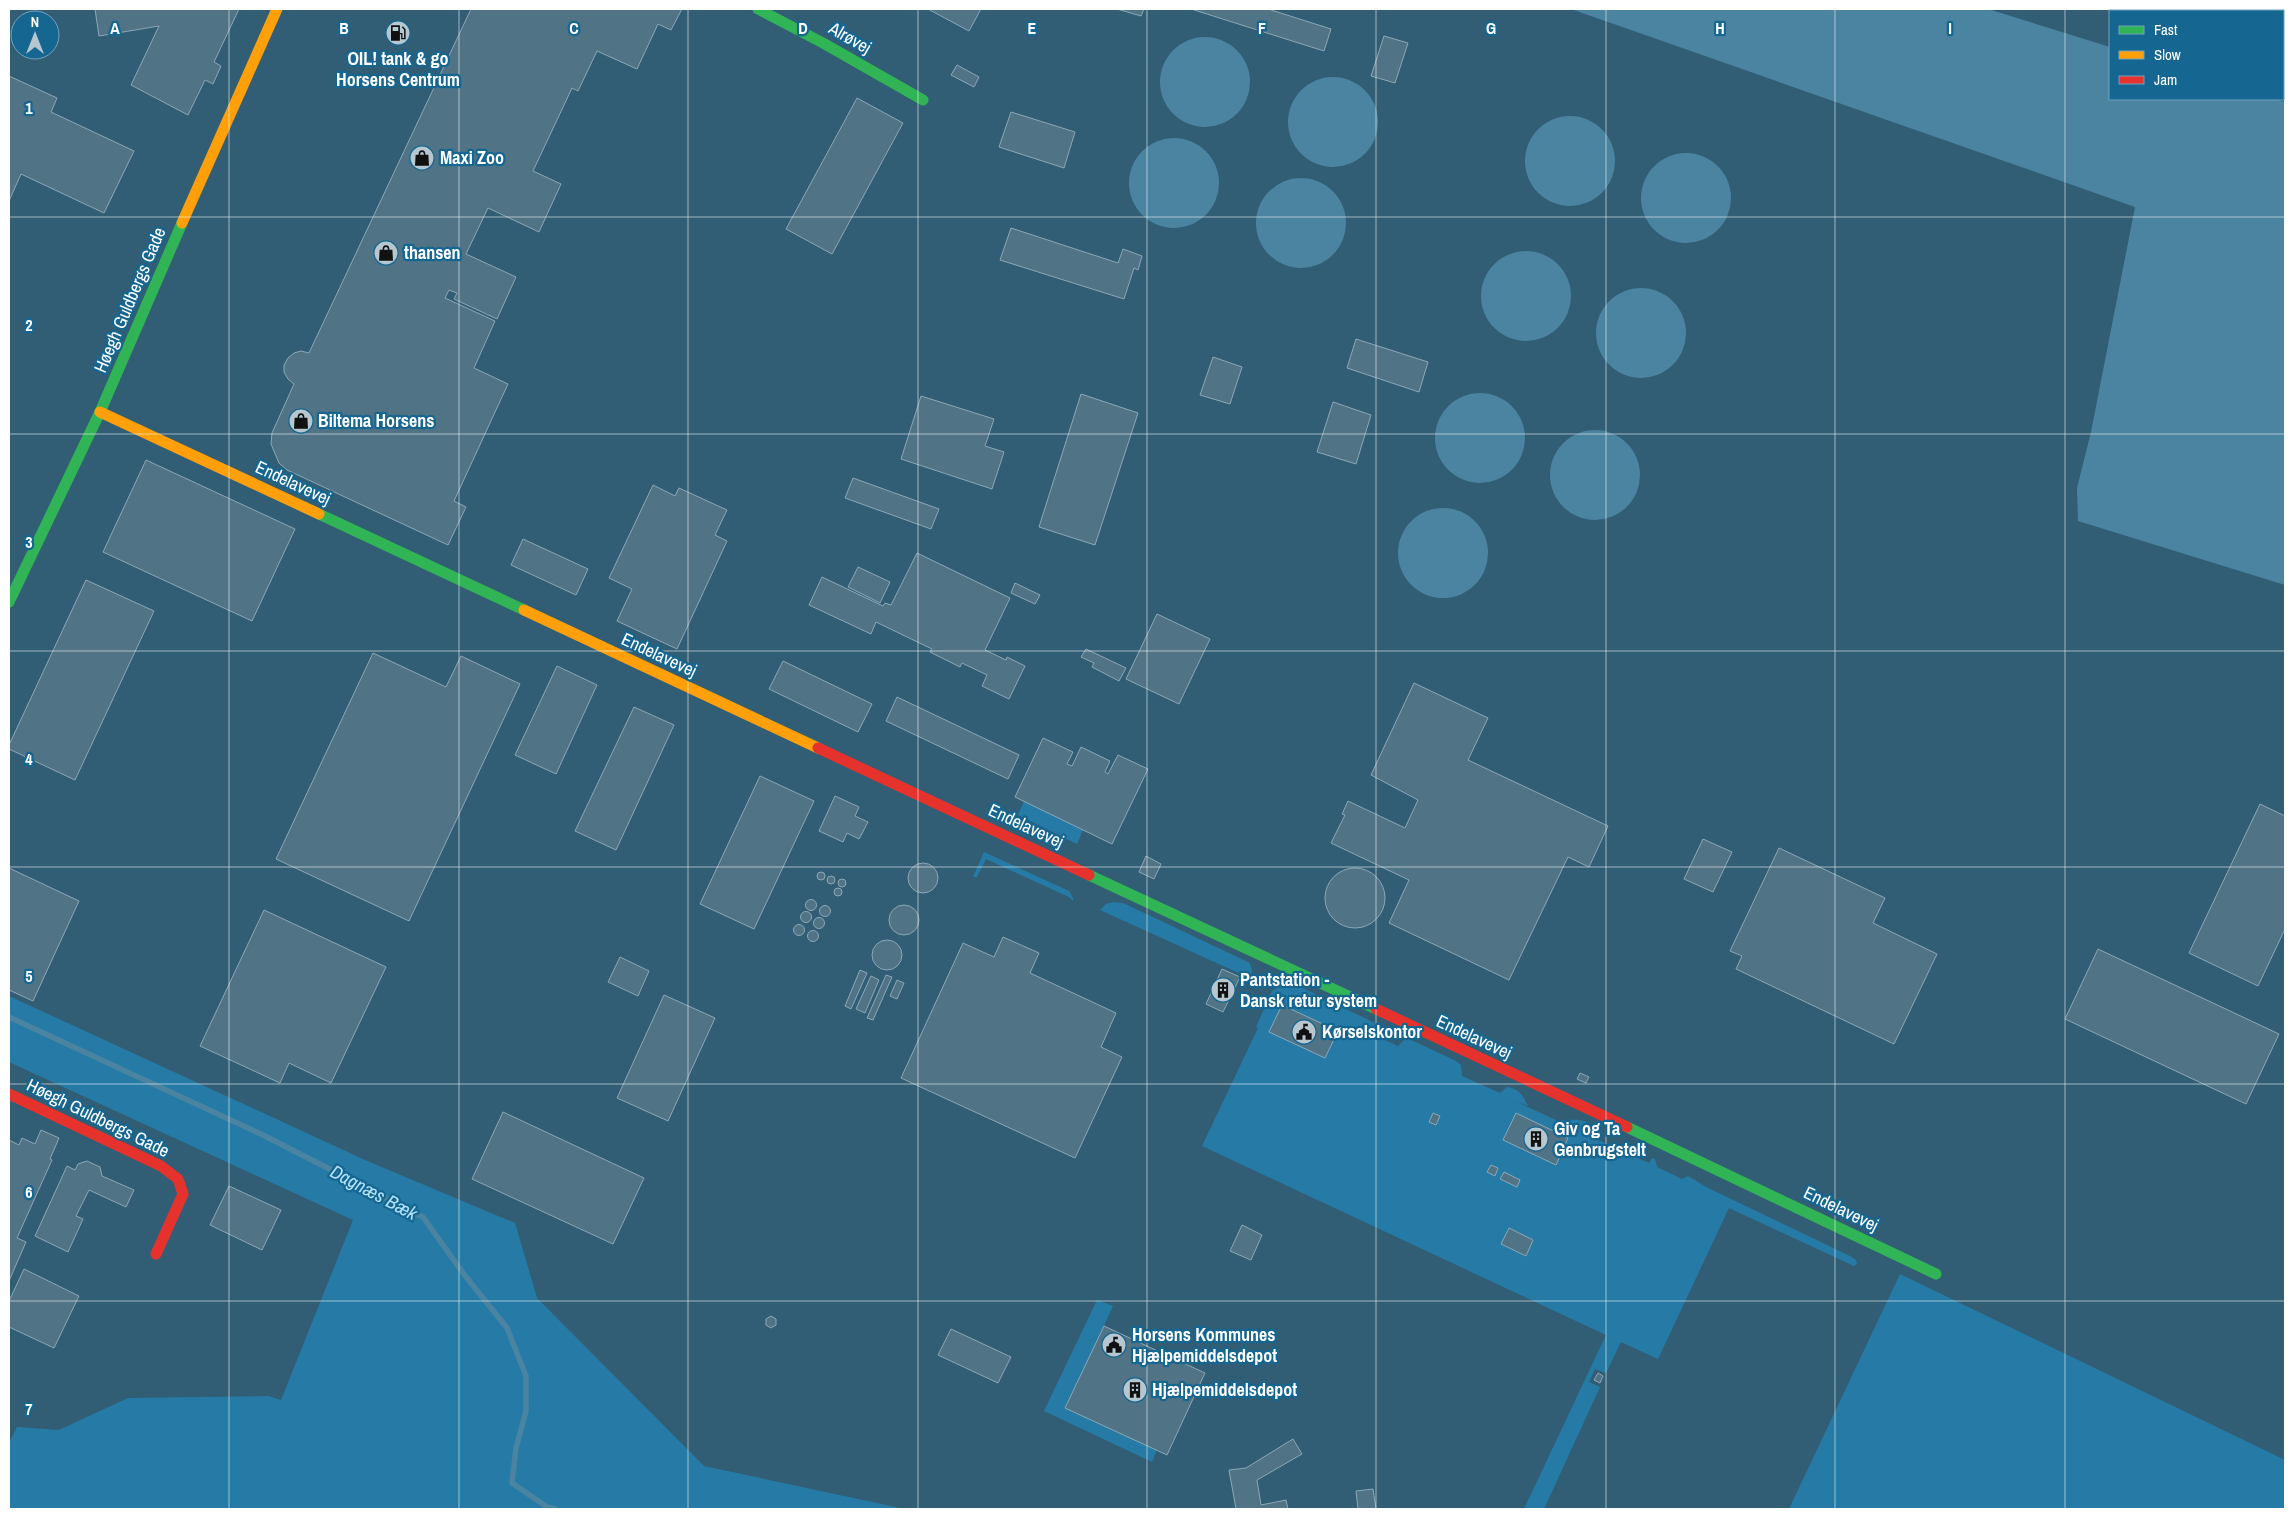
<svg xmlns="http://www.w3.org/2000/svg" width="2294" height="1518" font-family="'Archivo Narrow',sans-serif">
	<rect width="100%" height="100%" fill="#315e75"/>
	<path fill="#267ba6" d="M 1024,801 L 1083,830 L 1077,844 L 1018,815 Z
		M 984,852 L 1069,891 L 1073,898 L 1073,901 L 1069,897 L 986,859 L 977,877 L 973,877 Z
		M 1114,902 L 1123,903 L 1250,963 L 1254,980 L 1100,910 L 1106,904 Z
		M 1288,981 L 1377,1024 L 1383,1034 L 1383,1039 L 1398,1046 L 1405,1039 L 1409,1039 L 1456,1061 L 1461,1065 L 1462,1076 L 1500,1093 L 1507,1087 C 1519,1089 1523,1095 1528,1106 L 1513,1100 L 1588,1135 L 1562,1121 C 1576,1118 1598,1119 1596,1139 L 1649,1163 L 1652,1158 L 1655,1159 L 1657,1167 L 1682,1179 L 1688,1176 L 1706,1187 L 1850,1256 L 1856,1260 L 1857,1264 L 1854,1266 L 1729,1208 L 1658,1359 L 1621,1342 L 1606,1373 L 1595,1369 L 1589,1382 L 1600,1387 L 1544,1509 L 1524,1509 L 1606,1335 L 1202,1146 L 1258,1028 L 1256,1027 L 1272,991 Z
		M 9,996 L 365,1160 L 515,1223 L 537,1298 L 704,1466 L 905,1509 L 9,1509 L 9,1443 L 17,1427 L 59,1430 L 128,1398 L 268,1396 L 281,1400 L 353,1220 L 9,1062 Z
		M 1900,1274 L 2285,1460 L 2285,1509 L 1789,1509 Z
		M 1097,1300 L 1113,1306 L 1066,1408 L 1157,1450 L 1152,1462 L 1044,1411 Z"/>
	<path fill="#4b84a1" d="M 1571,9 L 1988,9 L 2110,47 L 2110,99 L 2274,99 L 2285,102 L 2285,585 L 2078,521 L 2077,488 L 2091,432 L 2135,207 Z
		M1160 82a45 45 0 1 1 90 0a45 45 0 1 1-90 0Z
		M1288 122a45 45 0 1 1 90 0a45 45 0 1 1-90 0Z
		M1525 161a45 45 0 1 1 90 0a45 45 0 1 1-90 0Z
		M1129 183a45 45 0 1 1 90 0a45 45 0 1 1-90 0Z
		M1641 198a45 45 0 1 1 90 0a45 45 0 1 1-90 0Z
		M1256 223a45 45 0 1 1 90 0a45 45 0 1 1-90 0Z
		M1481 296a45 45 0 1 1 90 0a45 45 0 1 1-90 0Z
		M1596 333a45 45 0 1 1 90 0a45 45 0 1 1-90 0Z
		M1435 438a45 45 0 1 1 90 0a45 45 0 1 1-90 0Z
		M1550 475a45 45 0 1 1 90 0a45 45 0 1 1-90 0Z
		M1398 553a45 45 0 1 1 90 0a45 45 0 1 1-90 0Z"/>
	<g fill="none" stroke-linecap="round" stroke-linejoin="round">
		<path stroke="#4b84a1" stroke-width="5.5" d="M 9,1017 L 265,1136 L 423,1217 L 463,1273 L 507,1328 L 526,1376 L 526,1411 L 516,1448 L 512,1483 L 547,1507 L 555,1509"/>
	</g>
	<path fill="#507386" stroke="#8da8b6" d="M 95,9 L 239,9 L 214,62 L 221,66 L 213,84 L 205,80 L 188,115 L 131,85 L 159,26 L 99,36 Z
		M 471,9 L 682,9 L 671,30 L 658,24 L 637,69 L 597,51 L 578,91 L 572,88 L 533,171 L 561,184 L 539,232 L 488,208 L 466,254 L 516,277 L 497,319 L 454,299 L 457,293 L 449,290 L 445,298 L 495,321 L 474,368 L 508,384 L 454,501 L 466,507 L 448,545 L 287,470 L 279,463 L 271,444 L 272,433 L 294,384 L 288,379 L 284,372 L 284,365 L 288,358 L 294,353 L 301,351 L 309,353 Z
		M 928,9 L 981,9 L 969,31 Z
		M 1117,9 L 1144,9 L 1141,16 Z
		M 1191,9 L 1268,9 L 1331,29 L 1324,51 Z
		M 1384,36 L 1408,43 L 1395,83 L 1371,76 Z
		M 957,65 L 979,77 L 974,87 L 951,75 Z
		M 9,76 L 57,98 L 51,112 L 134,151 L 104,213 L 21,174 L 9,201 Z
		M 857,98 L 903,123 L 832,254 L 786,229 Z
		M 1011,112 L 1075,132 L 1064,168 L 999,147 Z
		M 1011,228 L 1118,263 L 1123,249 L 1142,256 L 1138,270 L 1134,268 L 1124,299 L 1000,260 Z
		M 1356,339 L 1428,362 L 1419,392 L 1347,368 Z
		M 1213,357 L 1242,367 L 1230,404 L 1200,395 Z
		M 1081,394 L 1138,413 L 1095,545 L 1039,527 Z
		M 921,396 L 994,419 L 985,446 L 1004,452 L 992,489 L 901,459 Z
		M 1333,402 L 1371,415 L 1356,464 L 1317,452 Z
		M 146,460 L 295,529 L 252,621 L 103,552 Z
		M 853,478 L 939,509 L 931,529 L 845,498 Z
		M 653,485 L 675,496 L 679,488 L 727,510 L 715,535 L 727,541 L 677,649 L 617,621 L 632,589 L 609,578 Z
		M 523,539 L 588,569 L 576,595 L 511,565 Z
		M 917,553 L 1010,598 L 985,650 L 1006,660 L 1007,657 L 1025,666 L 1009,699 L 982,686 L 987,675 L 962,663 L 960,667 L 930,652 L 932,649 L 876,622 L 871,634 L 809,605 L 822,577 L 883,606 L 885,603 L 891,605 Z
		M 858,567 L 890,582 L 880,603 L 848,587 Z
		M 86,580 L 154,611 L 75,780 L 9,749 L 9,745 Z
		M 1015,583 L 1040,595 L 1035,604 L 1011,593 Z
		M 1157,614 L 1210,639 L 1179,704 L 1126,679 Z
		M 1086,649 L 1126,668 L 1119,681 L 1092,667 L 1094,663 L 1081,657 Z
		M 373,653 L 446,687 L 461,656 L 520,684 L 409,921 L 276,859 Z
		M 783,661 L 872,704 L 858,732 L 769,689 Z
		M 557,666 L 597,685 L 556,774 L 515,755 Z
		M 1414,683 L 1488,718 L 1468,760 L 1608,826 L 1589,867 L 1568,857 L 1509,980 L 1389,923 L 1409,880 L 1331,843 L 1345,815 L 1342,814 L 1348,801 L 1405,828 L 1418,800 L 1371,775 Z
		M 897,697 L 1019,755 L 1008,779 L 886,721 Z
		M 634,707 L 674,725 L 616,850 L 575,831 Z
		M 1043,738 L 1073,752 L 1067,764 L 1072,766 L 1081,747 L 1110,761 L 1105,772 L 1108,774 L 1118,755 L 1148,769 L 1112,844 L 1015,797 Z
		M 760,776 L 814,801 L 754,929 L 700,904 Z
		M 835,796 L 859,807 L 855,816 L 868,822 L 859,839 L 847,833 L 843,842 L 819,831 Z
		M 2260,804 L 2285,816 L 2285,929 L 2258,986 L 2189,953 Z
		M 1703,839 L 1732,852 L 1713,892 L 1684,879 Z
		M 1779,848 L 1885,898 L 1873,923 L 1937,954 L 1894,1044 L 1736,969 L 1742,956 L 1730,951 Z
		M 1146,856 L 1161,864 L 1154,879 L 1139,872 Z
		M908 878a15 15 0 1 1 30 0a15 15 0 1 1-30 0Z
		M 9,868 L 79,901 L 33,1001 L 9,990 Z
		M1325 898a30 30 0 1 1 60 0a30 30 0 1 1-60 0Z
		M817 876a4 4 0 1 1 8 0a4 4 0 1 1-8 0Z
		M827 880a4 4 0 1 1 8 0a4 4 0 1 1-8 0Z
		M838 883a4 4 0 1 1 8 0a4 4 0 1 1-8 0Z
		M834 892a4 4 0 1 1 8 0a4 4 0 1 1-8 0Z
		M805.5 905a5.5 5.5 0 1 1 11 0a5.5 5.5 0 1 1-11 0Z
		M819.5 911a5.5 5.5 0 1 1 11 0a5.5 5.5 0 1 1-11 0Z
		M889 920a15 15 0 1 1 30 0a15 15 0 1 1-30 0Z
		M 264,910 L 386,967 L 331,1083 L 289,1063 L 280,1083 L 200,1046 Z
		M800.5 917a5.5 5.5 0 1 1 11 0a5.5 5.5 0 1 1-11 0Z
		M813.5 923a5.5 5.5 0 1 1 11 0a5.5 5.5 0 1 1-11 0Z
		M793.5 930a5.5 5.5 0 1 1 11 0a5.5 5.5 0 1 1-11 0Z
		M807.5 936a5.5 5.5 0 1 1 11 0a5.5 5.5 0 1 1-11 0Z
		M 1003,937 L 1039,953 L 1030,973 L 1116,1013 L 1101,1047 L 1122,1057 L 1075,1158 L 901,1078 L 963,943 L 994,957 Z
		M872 955a15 15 0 1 1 30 0a15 15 0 1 1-30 0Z
		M 2098,949 L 2279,1034 L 2246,1104 L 2065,1019 Z
		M 620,957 L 649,971 L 638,996 L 608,982 Z
		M 1222,969 L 1240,977 L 1223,1012 L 1206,1004 Z
		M 860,970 L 867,973 L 851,1009 L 845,1006 Z
		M 886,975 L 892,977 L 873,1020 L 867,1018 Z
		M 871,976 L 879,980 L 865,1013 L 856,1009 Z
		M 897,980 L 904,983 L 897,999 L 890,996 Z
		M 664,995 L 715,1018 L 668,1121 L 617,1098 Z
		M 1282,1005 L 1338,1031 L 1325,1058 L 1269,1032 Z
		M 1580,1073 L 1589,1077 L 1586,1083 L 1577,1079 Z
		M 503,1112 L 644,1178 L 613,1244 L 472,1179 Z
		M 1433,1113 L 1440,1116 L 1436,1125 L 1429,1122 Z
		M 1516,1113 L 1568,1138 L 1556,1165 L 1503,1140 Z
		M 41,1130 L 59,1138 L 50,1159 L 52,1160 L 17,1238 L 26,1242 L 9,1281 L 9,1140 L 19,1145 L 22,1138 L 35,1144 Z
		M 87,1161 L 100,1167 L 102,1176 L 134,1190 L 126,1207 L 89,1190 L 76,1216 L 83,1219 L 68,1252 L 35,1236 L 67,1166 L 75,1170 L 78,1164 Z
		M 1491,1165 L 1498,1168 L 1495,1176 L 1487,1172 Z
		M 1504,1172 L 1520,1180 L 1517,1187 L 1500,1179 Z
		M 229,1186 L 281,1210 L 262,1250 L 210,1225 Z
		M 1242,1225 L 1262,1235 L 1251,1260 L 1230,1251 Z
		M 1509,1228 L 1533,1240 L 1526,1256 L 1501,1244 Z
		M 24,1269 L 79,1296 L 54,1348 L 9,1327 L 9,1301 Z
		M 771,1316 L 776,1319 L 776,1325 L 771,1328 L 766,1325 L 766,1319 Z
		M 1104,1326 L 1205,1373 L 1167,1455 L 1065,1408 Z
		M 951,1329 L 1011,1357 L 998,1383 L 938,1355 Z
		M 1598,1373 L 1603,1376 L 1600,1383 L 1594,1380 Z
		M 1293,1439 L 1302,1454 L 1257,1480 L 1261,1505 L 1286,1500 L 1288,1509 L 1236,1509 L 1229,1470 L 1246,1468 Z
		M 1373,1489 L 1376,1509 L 1358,1509 L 1356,1491 Z"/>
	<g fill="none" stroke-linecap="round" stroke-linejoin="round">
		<path stroke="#7899a8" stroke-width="16" d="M 2128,9 L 2136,11
			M 2283,59 L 2285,60"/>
		<path stroke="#30b455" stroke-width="11" d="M 758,9 L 823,43 L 923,100
			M 319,514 L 524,610
			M 9,602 L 100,412 L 182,223
			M 1089,875 L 1376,1009
			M 1627,1127 L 1936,1274"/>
		<path stroke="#ff9f0a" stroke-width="11" d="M 182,223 L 277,9
			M 100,412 L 319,514
			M 524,610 L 818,748"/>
		<path stroke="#e5322d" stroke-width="11" d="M 818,748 L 1089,875
			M 1376,1009 L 1627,1127
			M 9,1094 L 161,1166 L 178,1179 L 183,1194 L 156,1254"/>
	</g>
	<path fill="none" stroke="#fff" stroke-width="1" stroke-opacity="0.55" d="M 229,9 L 229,1509M 459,9 L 459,1509M 688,9 L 688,1509M 918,9 L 918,1509M 1147,9 L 1147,1509M 1376,9 L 1376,1509M 1606,9 L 1606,1509M 1835,9 L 1835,1509M 2065,9 L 2065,1509M 9,217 L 2285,217M 9,434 L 2285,434M 9,651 L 2285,651M 9,867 L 2285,867M 9,1084 L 2285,1084M 9,1301 L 2285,1301"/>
	<defs>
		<symbol id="fuel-disc" viewBox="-11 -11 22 22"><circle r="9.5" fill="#b7c7cf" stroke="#156691"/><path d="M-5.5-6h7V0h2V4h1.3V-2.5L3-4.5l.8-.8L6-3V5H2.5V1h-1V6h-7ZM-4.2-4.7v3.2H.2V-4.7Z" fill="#111"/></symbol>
		<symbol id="shop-disc" viewBox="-11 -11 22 22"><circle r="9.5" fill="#b7c7cf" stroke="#156691"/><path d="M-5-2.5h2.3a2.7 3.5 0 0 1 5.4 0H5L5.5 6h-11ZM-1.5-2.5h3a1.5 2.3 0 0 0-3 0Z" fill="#111"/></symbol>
		<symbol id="building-disc" viewBox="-11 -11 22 22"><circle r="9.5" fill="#b7c7cf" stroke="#156691"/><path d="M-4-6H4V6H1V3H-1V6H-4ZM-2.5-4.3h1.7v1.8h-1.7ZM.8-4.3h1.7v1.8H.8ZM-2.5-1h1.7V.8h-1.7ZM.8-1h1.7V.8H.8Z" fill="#111"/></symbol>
		<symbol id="civic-disc" viewBox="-11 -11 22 22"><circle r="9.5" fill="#b7c7cf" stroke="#156691"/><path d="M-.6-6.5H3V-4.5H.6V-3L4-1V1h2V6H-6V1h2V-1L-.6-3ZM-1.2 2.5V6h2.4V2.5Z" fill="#111"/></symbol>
	</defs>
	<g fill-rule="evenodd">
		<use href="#fuel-disc" x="384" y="19" width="28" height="28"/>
		<use href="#shop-disc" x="408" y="144" width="28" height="28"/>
		<use href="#shop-disc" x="372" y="239" width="28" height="28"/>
		<use href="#shop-disc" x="287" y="407" width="28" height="28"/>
		<use href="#building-disc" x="1209" y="976" width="28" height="28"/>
		<use href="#civic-disc" x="1290" y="1018" width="28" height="28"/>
		<use href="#building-disc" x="1522" y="1125" width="28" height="28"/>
		<use href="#civic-disc" x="1100" y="1331" width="28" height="28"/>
		<use href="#building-disc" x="1121" y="1376" width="28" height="28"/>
	</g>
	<g text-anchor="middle" stroke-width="4.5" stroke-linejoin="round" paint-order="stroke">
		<g font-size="18" fill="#fff" stroke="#156691">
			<text transform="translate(850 38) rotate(30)" y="6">Alrøvej</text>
			<text transform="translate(130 300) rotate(-67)" y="6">Høegh Guldbergs Gade</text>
			<text transform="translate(293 483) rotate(25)" y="6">Endelavevej</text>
			<text transform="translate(659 655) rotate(25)" y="6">Endelavevej</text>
			<text transform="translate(1026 826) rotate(25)" y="6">Endelavevej</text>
			<text transform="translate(1474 1037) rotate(25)" y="6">Endelavevej</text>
			<text transform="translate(98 1118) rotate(26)" y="6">Høegh Guldbergs Gade</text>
			<text transform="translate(1841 1209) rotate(26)" y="6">Endelavevej</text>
		</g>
		<g font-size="18" font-weight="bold" fill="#fff" stroke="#156691" text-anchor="start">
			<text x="398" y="65" text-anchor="middle">OIL! tank &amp; go<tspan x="398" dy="21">Horsens Centrum</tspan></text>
			<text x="440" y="164">Maxi Zoo</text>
			<text x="404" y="259">thansen</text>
			<text x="318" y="427">Biltema Horsens</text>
			<text x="1240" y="986">Pantstation -<tspan x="1240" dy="21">Dansk retur system</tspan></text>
			<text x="1322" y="1038">Kørselskontor</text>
			<text x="1554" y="1135">Giv og Ta<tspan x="1554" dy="21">Genbrugstelt</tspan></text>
			<text x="1132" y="1341">Horsens Kommunes<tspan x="1132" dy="21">Hjælpemiddelsdepot</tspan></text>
			<text x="1152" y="1396">Hjælpemiddelsdepot</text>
		</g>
		<g font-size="19" font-style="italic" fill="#b1e2f8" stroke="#156691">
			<text transform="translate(374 1192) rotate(28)" y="7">Dagnæs Bæk</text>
		</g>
	</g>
	<g font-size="16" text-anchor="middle" font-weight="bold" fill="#fff" stroke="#156691" stroke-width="4.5" stroke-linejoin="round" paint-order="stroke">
		<text x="115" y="34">A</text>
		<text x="344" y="34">B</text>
		<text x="574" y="34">C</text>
		<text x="803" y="34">D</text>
		<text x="1032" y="34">E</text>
		<text x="1262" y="34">F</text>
		<text x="1491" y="34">G</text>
		<text x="1720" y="34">H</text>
		<text x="1950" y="34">I</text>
		<text x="29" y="114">1</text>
		<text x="29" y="331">2</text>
		<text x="29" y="548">3</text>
		<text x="29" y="765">4</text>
		<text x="29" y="982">5</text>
		<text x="29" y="1198">6</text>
		<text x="29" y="1415">7</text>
	</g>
	<rect width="2294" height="1518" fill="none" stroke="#ffffff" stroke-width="20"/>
	<rect x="2109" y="10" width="175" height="90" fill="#156691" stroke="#73a3bd"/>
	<rect x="2119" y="26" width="25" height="8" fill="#30b455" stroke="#73a3bd"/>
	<text x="2154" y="35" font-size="15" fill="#ffffff">Fast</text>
	<rect x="2119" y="51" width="25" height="8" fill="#ff9f0a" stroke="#73a3bd"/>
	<text x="2154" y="60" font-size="15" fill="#ffffff">Slow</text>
	<rect x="2119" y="76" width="25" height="8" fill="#e5322d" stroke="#73a3bd"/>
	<text x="2154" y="85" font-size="15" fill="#ffffff">Jam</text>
	<g transform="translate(35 35)"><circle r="24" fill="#156691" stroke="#73a3bd"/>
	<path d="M0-4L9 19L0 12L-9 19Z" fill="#b7c7cf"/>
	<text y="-8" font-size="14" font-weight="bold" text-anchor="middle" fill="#ffffff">N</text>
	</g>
</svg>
